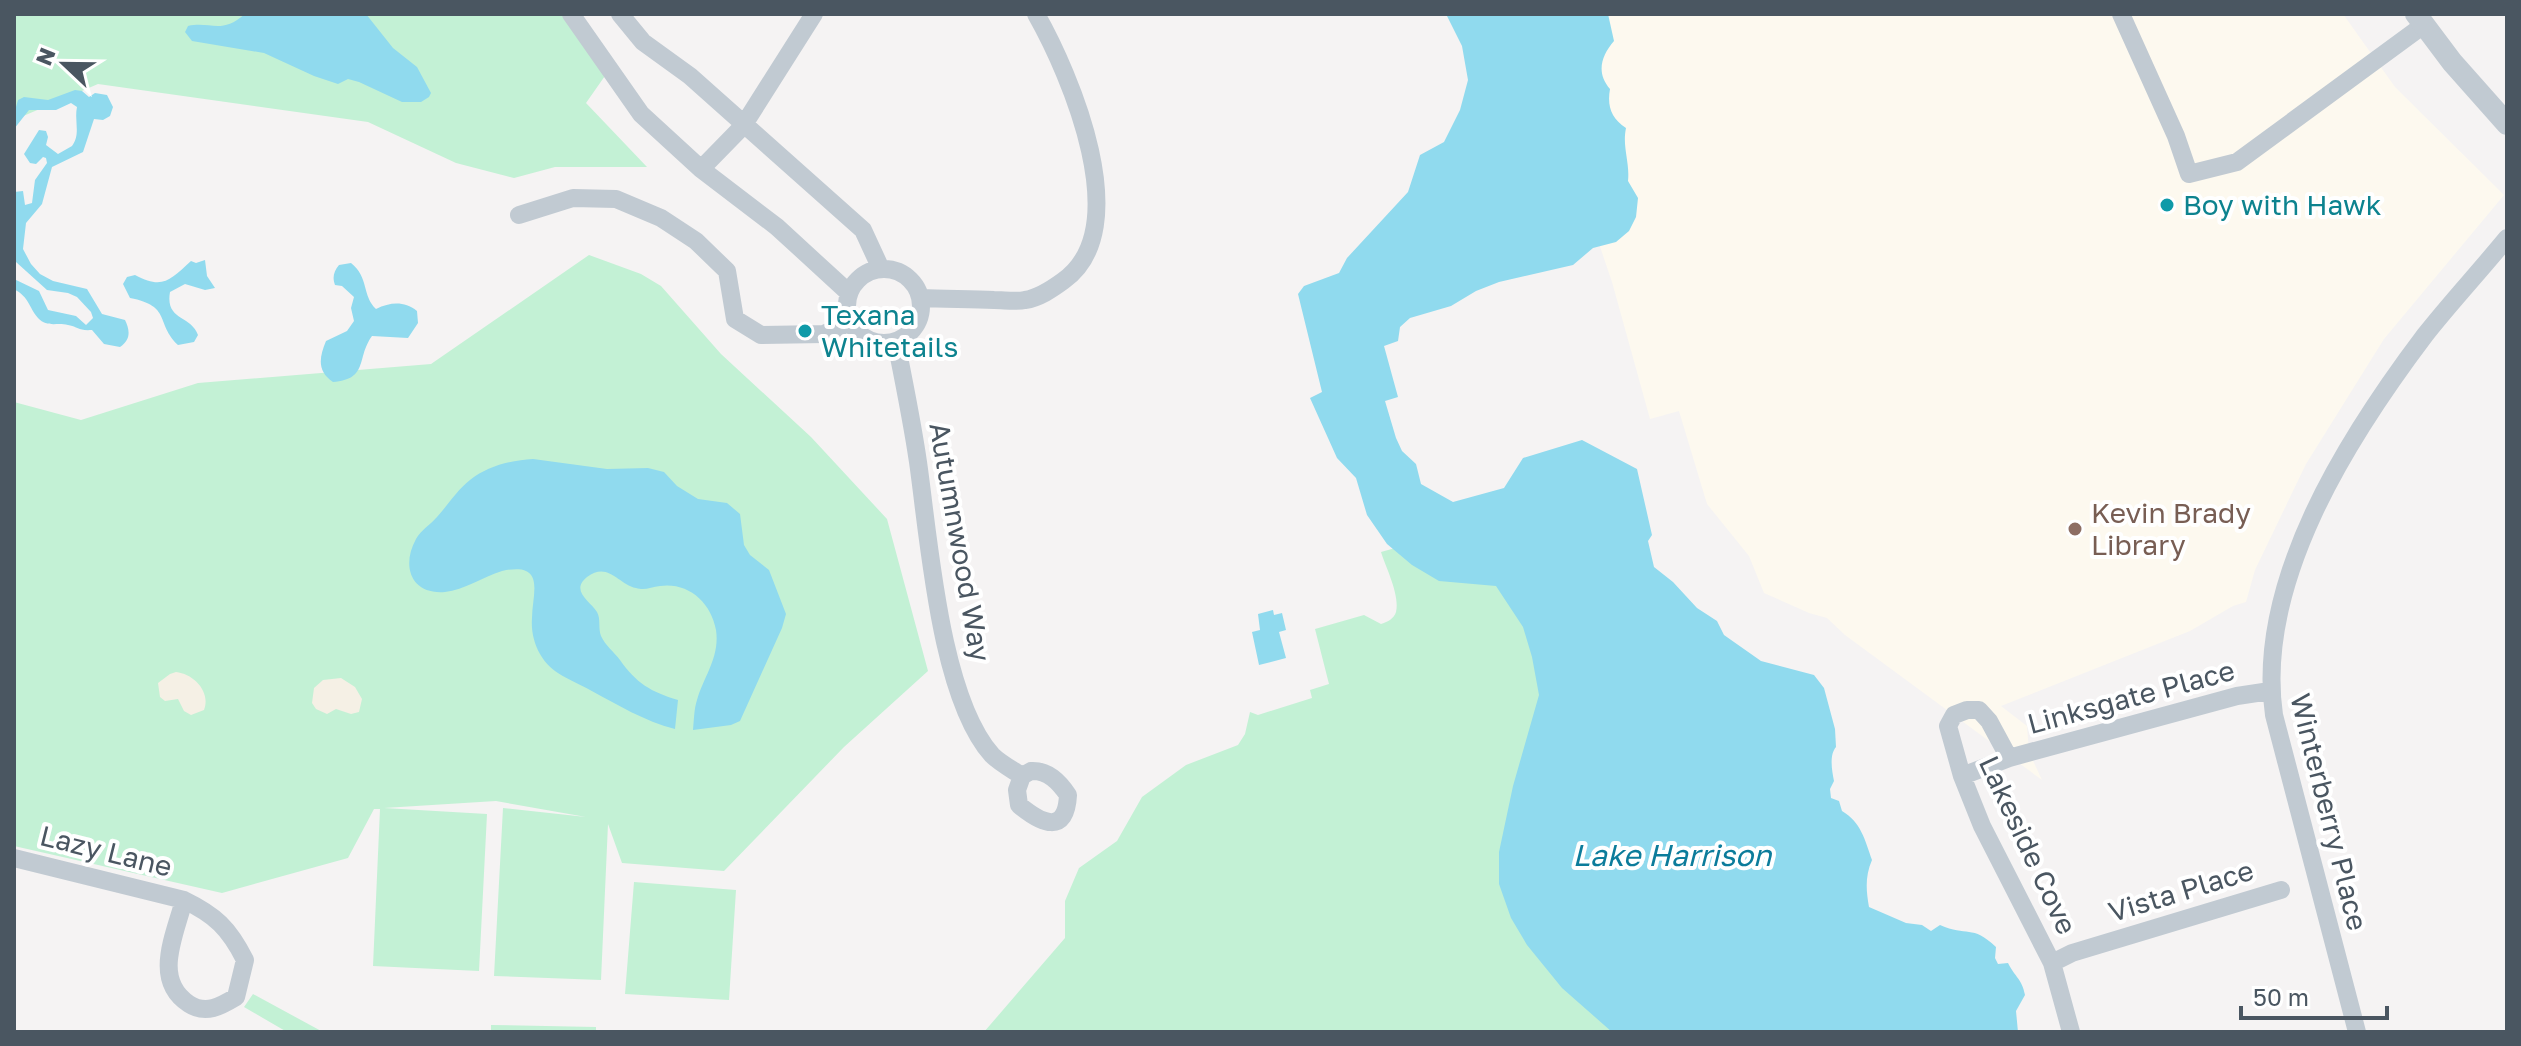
<svg xmlns="http://www.w3.org/2000/svg" width="2521" height="1046" font-family="'Golos Text',sans-serif">
	<rect width="100%" height="100%" fill="#f5f3f3"/>
	<path fill="#fdf9ef" d="M 1538,14 L 2343,14 L 2395,87 L 2504,195 L 2384,339 L 2306,464 L 2255,570 L 2246,602 L 2233,606 L 2190,631 L 2001,706 L 2027,726 L 2029,752 L 2042,780 L 1845,635 L 1827,618 L 1809,613 L 1764,593 L 1749,556 L 1707,504 L 1679,411 L 1650,419 L 1612,282 L 1559,126 Z"/>
	<path fill="#c3f1d5" d="M 14,14 L 564,14 L 607,73 L 586,103 L 647,167 L 555,167 L 514,178 L 456,163 L 368,122 L 98,84 L 14,120 Z
		M 589,255 L 641,274 L 661,286 L 721,354 L 811,437 L 887,519 L 928,671 L 844,747 L 724,871 L 622,863 L 608,824 L 601,980 L 494,976 L 503,808 L 586,817 L 496,801 L 384,808 L 487,814 L 479,971 L 373,966 L 380,809 L 374,809 L 348,858 L 222,893 L 14,846 L 14,402 L 81,420 L 198,383 L 431,364 Z
		M 1452,532 L 1482,535 L 1814,1032 L 984,1032 L 1065,938 L 1065,901 L 1079,868 L 1117,841 L 1142,797 L 1186,765 L 1238,745 L 1245,734 L 1250,712 L 1258,715 L 1312,698 L 1310,690 L 1329,684 L 1315,629 L 1364,615 L 1381,624 C 1387,622 1394,619 1396,612 C 1400,595 1386,568 1381,552 Z
		M 634,882 L 736,890 L 729,1000 L 625,994 Z
		M 253,994 L 323,1032 L 287,1032 L 244,1007 Z
		M 491,1025 L 596,1027 L 596,1032 L 491,1032 Z"/>
	<path fill="#f5f0e5" d="M 176,672 C 194,674 211,692 204,710 L 191,715 L 184,711 L 178,699 L 165,701 L 160,697 L 158,683 L 170,674 Z
		M 341,678 L 355,687 L 362,699 L 359,712 L 351,714 L 336,709 L 327,714 L 316,709 L 312,703 L 314,688 L 323,680 Z"/>
	<path fill="#90daee" d="M 245,14 L 366,14 L 393,48 L 417,67 L 431,93 L 429,97 L 421,102 L 402,102 L 359,82 L 348,79 L 338,84 L 314,76 L 264,53 L 192,41 L 185,32 L 188,26 C 211,21 221,35 245,14 Z
		M 1446,14 L 1608,14 L 1614,41 C 1601,56 1596,73 1610,89 C 1607,106 1611,118 1626,128 C 1622,147 1630,162 1628,181 L 1638,198 L 1636,217 L 1629,231 L 1616,242 L 1593,248 L 1573,265 L 1499,282 L 1476,291 L 1451,306 L 1410,318 L 1400,327 L 1398,341 L 1384,346 L 1398,397 L 1385,401 L 1396,438 L 1402,451 L 1416,464 L 1421,484 L 1453,502 L 1504,488 L 1523,458 L 1582,440 L 1637,469 L 1652,535 L 1648,541 L 1654,567 L 1673,582 L 1697,608 L 1717,621 L 1724,635 L 1761,661 L 1814,675 L 1824,688 L 1835,729 L 1836,747 C 1829,755 1832,771 1834,781 L 1830,789 L 1831,798 L 1839,801 L 1842,811 C 1861,822 1865,840 1872,860 C 1865,876 1866,890 1869,907 L 1906,923 L 1922,925 L 1931,931 L 1940,925 C 1967,937 1972,924 1996,947 L 1995,958 L 1998,964 L 2008,963 C 2015,977 2022,979 2025,995 L 2016,1011 L 2018,1032 L 1612,1032 L 1562,988 L 1527,945 L 1511,918 L 1499,884 L 1499,852 L 1513,786 L 1539,695 L 1532,657 L 1523,627 L 1496,586 L 1439,581 L 1412,565 L 1387,544 L 1367,515 L 1356,478 L 1337,458 L 1310,398 L 1322,392 L 1298,294 L 1304,286 L 1339,273 L 1347,258 L 1408,192 L 1420,155 L 1444,142 L 1460,110 L 1468,80 L 1462,46 Z
		M 75,90 L 82,91 L 89,97 L 95,93 L 107,95 L 113,107 L 110,116 L 103,120 L 94,119 L 83,152 L 52,167 L 42,204 L 26,223 L 23,249 L 31,264 L 40,274 L 53,281 L 87,289 L 102,314 L 125,320 C 130,330 131,340 120,347 L 104,344 L 92,330 C 78,331 79,327 68,325 C 57,322 47,328 38,318 C 28,306 30,298 14,289 L 14,279 L 39,291 L 48,310 L 76,316 L 86,325 L 93,318 L 91,312 L 77,297 L 68,293 L 47,290 L 16,262 L 14,192 L 23,191 L 25,205 L 32,203 L 35,180 L 47,163 L 46,158 L 43,157 L 36,164 L 30,163 L 24,154 L 39,130 L 46,131 L 48,137 L 46,145 L 58,154 L 72,146 C 81,134 74,121 77,107 L 71,103 L 56,110 L 29,110 L 14,129 L 14,114 L 18,100 L 24,97 L 48,100 Z
		M 205,260 L 207,276 L 215,288 L 205,290 L 185,284 L 170,292 C 165,321 191,315 198,335 L 194,342 L 178,345 C 155,323 172,306 130,298 L 123,284 L 127,277 L 135,275 C 163,290 170,280 191,261 L 196,263 Z
		M 351,263 C 369,277 362,296 376,309 C 391,302 404,301 417,311 L 418,323 L 408,338 L 372,336 C 356,358 369,379 333,382 C 317,371 319,358 326,341 L 347,331 L 354,321 L 351,308 L 354,297 L 342,286 L 335,285 C 332,277 334,271 339,265 Z
		M 533,459 L 607,469 L 648,468 L 664,472 L 677,486 L 698,499 L 727,503 L 740,514 L 744,545 L 750,555 L 769,570 L 786,614 L 782,628 L 740,721 L 731,725 L 693,730 C 694,720 694,709 697,700 C 704,676 720,657 716,630 C 711,602 688,582 660,586 C 651,587 645,591 636,588 C 618,584 608,561 587,577 C 570,591 590,601 597,612 C 601,619 598,628 601,636 C 605,645 614,652 620,660 C 636,683 651,692 678,700 L 675,729 C 644,721 618,705 590,690 C 571,679 552,675 540,654 C 534,643 531,631 532,618 C 532,594 547,561 502,571 C 483,577 464,590 445,592 C 411,595 401,566 416,539 C 421,530 431,524 437,517 C 448,505 457,490 470,480 C 487,466 512,460 533,459 Z
		M 1273,610 L 1274,615 L 1282,613 L 1286,630 L 1279,632 L 1286,658 L 1259,665 L 1252,632 L 1260,630 L 1258,614 Z"/>
	<g fill="none" stroke-linecap="round" stroke-linejoin="round">
		<path stroke="#c1cad2" stroke-width="18" d="M 571,14 L 641,114 L 701,169 L 777,227 L 849,293
			M 620,14 L 643,42 L 690,76 L 863,230 L 881,269
			M 2121,14 L 2176,136 L 2189,174 L 2237,162 L 2425,24
			M 701,169 L 743,126 L 814,14
			M 519,215 L 573,198 L 616,199 L 661,218 L 696,241 L 727,271 L 735,319 L 761,335 L 824,334 L 850,322
			M847 306a37 37 0 1 1 74 0a37 37 0 1 1-74 0Z
			M 921,298 C 945,299 970,299 994,300 C 1004,300 1016,302 1025,300 C 1039,298 1052,289 1063,281 C 1137,229 1070,74 1036,14
			M 896,342 C 904,382 912,421 918,462 C 929,539 940,697 992,755 C 1000,763 1013,770 1022,776
			M 2009,758 L 1989,721 L 1979,710 L 1967,710 L 1954,715 L 1948,726 L 1962,776 L 1982,826 L 2052,963 L 2071,1032
			M 1031,771 C 1048,770 1059,782 1068,795 C 1066,835 1042,824 1019,805 L 1017,790 L 1022,776 Z
			M 1962,776 L 2009,758 L 2237,696 L 2270,691
			M 14,858 L 184,900
			M 184,900 C 215,915 229,928 245,960 L 236,997 C 221,1006 206,1015 189,1004 C 152,980 175,935 184,900 Z
			M 2052,963 L 2072,953 L 2281,890
			M 2357,1032 L 2274,715 C 2255,582 2348,437 2425,335 C 2451,302 2480,271 2507,238"/>
		<path stroke="#c1cad2" stroke-width="22" d="M 2416,14 L 2452,62 L 2507,124"/>
	</g>
	<g fill="#0f9aa8" stroke="#fff" stroke-width="3">
		<circle cx="2167" cy="205" r="8"/>
		<circle cx="805" cy="331" r="8"/>
	</g>
	<circle fill="#8d6e63" stroke="#fff" stroke-width="3" cx="2075" cy="529" r="8"/>
	<g text-anchor="middle" stroke-width="8" stroke-linejoin="round" paint-order="stroke">
		<g font-size="28" fill="#0d838f" stroke="#fff" text-anchor="start">
			<text x="2183" y="215">Boy with Hawk</text>
			<text x="821" y="325">Texana<tspan x="821" dy="32">Whitetails</tspan></text>
		</g>
		<g font-size="28" fill="#785e54" stroke="#fff" text-anchor="start">
			<text x="2091" y="523">Kevin Brady<tspan x="2091" dy="32">Library</tspan></text>
		</g>
		<g font-size="28" fill="#4a5661" stroke="#fff">
			<text transform="translate(960 542) rotate(80)" y="10">Autumnwood Way</text>
			<text transform="translate(2131 697) rotate(-15)" y="10">Linksgate Place</text>
			<text transform="translate(2329 812) rotate(76)" y="10">Winterberry Place</text>
			<text transform="translate(2028 845) rotate(65)" y="10">Lakeside Cove</text>
			<text transform="translate(106 851) rotate(14)" y="10">Lazy Lane</text>
			<text transform="translate(2181 891) rotate(-17)" y="10">Vista Place</text>
		</g>
		<g font-size="30" font-style="italic" fill="#0c7c9b" stroke="#fff">
			<text x="1672" y="866">Lake Harrison</text>
		</g>
	</g>
	<rect width="2521" height="1046" fill="none" stroke="#4a5661" stroke-width="32"/>
	<g transform="translate(64 64) rotate(292)" stroke="#ffffff" stroke-width="6" paint-order="stroke">
	<path d="M0-6L14 30L0 20L-14 30Z" fill="#4a5661"/>
	<text y="-12" font-size="22" font-weight="bold" text-anchor="middle" fill="#4a5661">N</text>
	</g>
	<path d="M2241 1006v12h146v-12" fill="none" stroke="#4a5661" stroke-width="4"/>
	<text x="2253" y="1006" font-size="24" fill="#4a5661" stroke="#ffffff" stroke-width="6" paint-order="stroke">50 m</text>
</svg>
